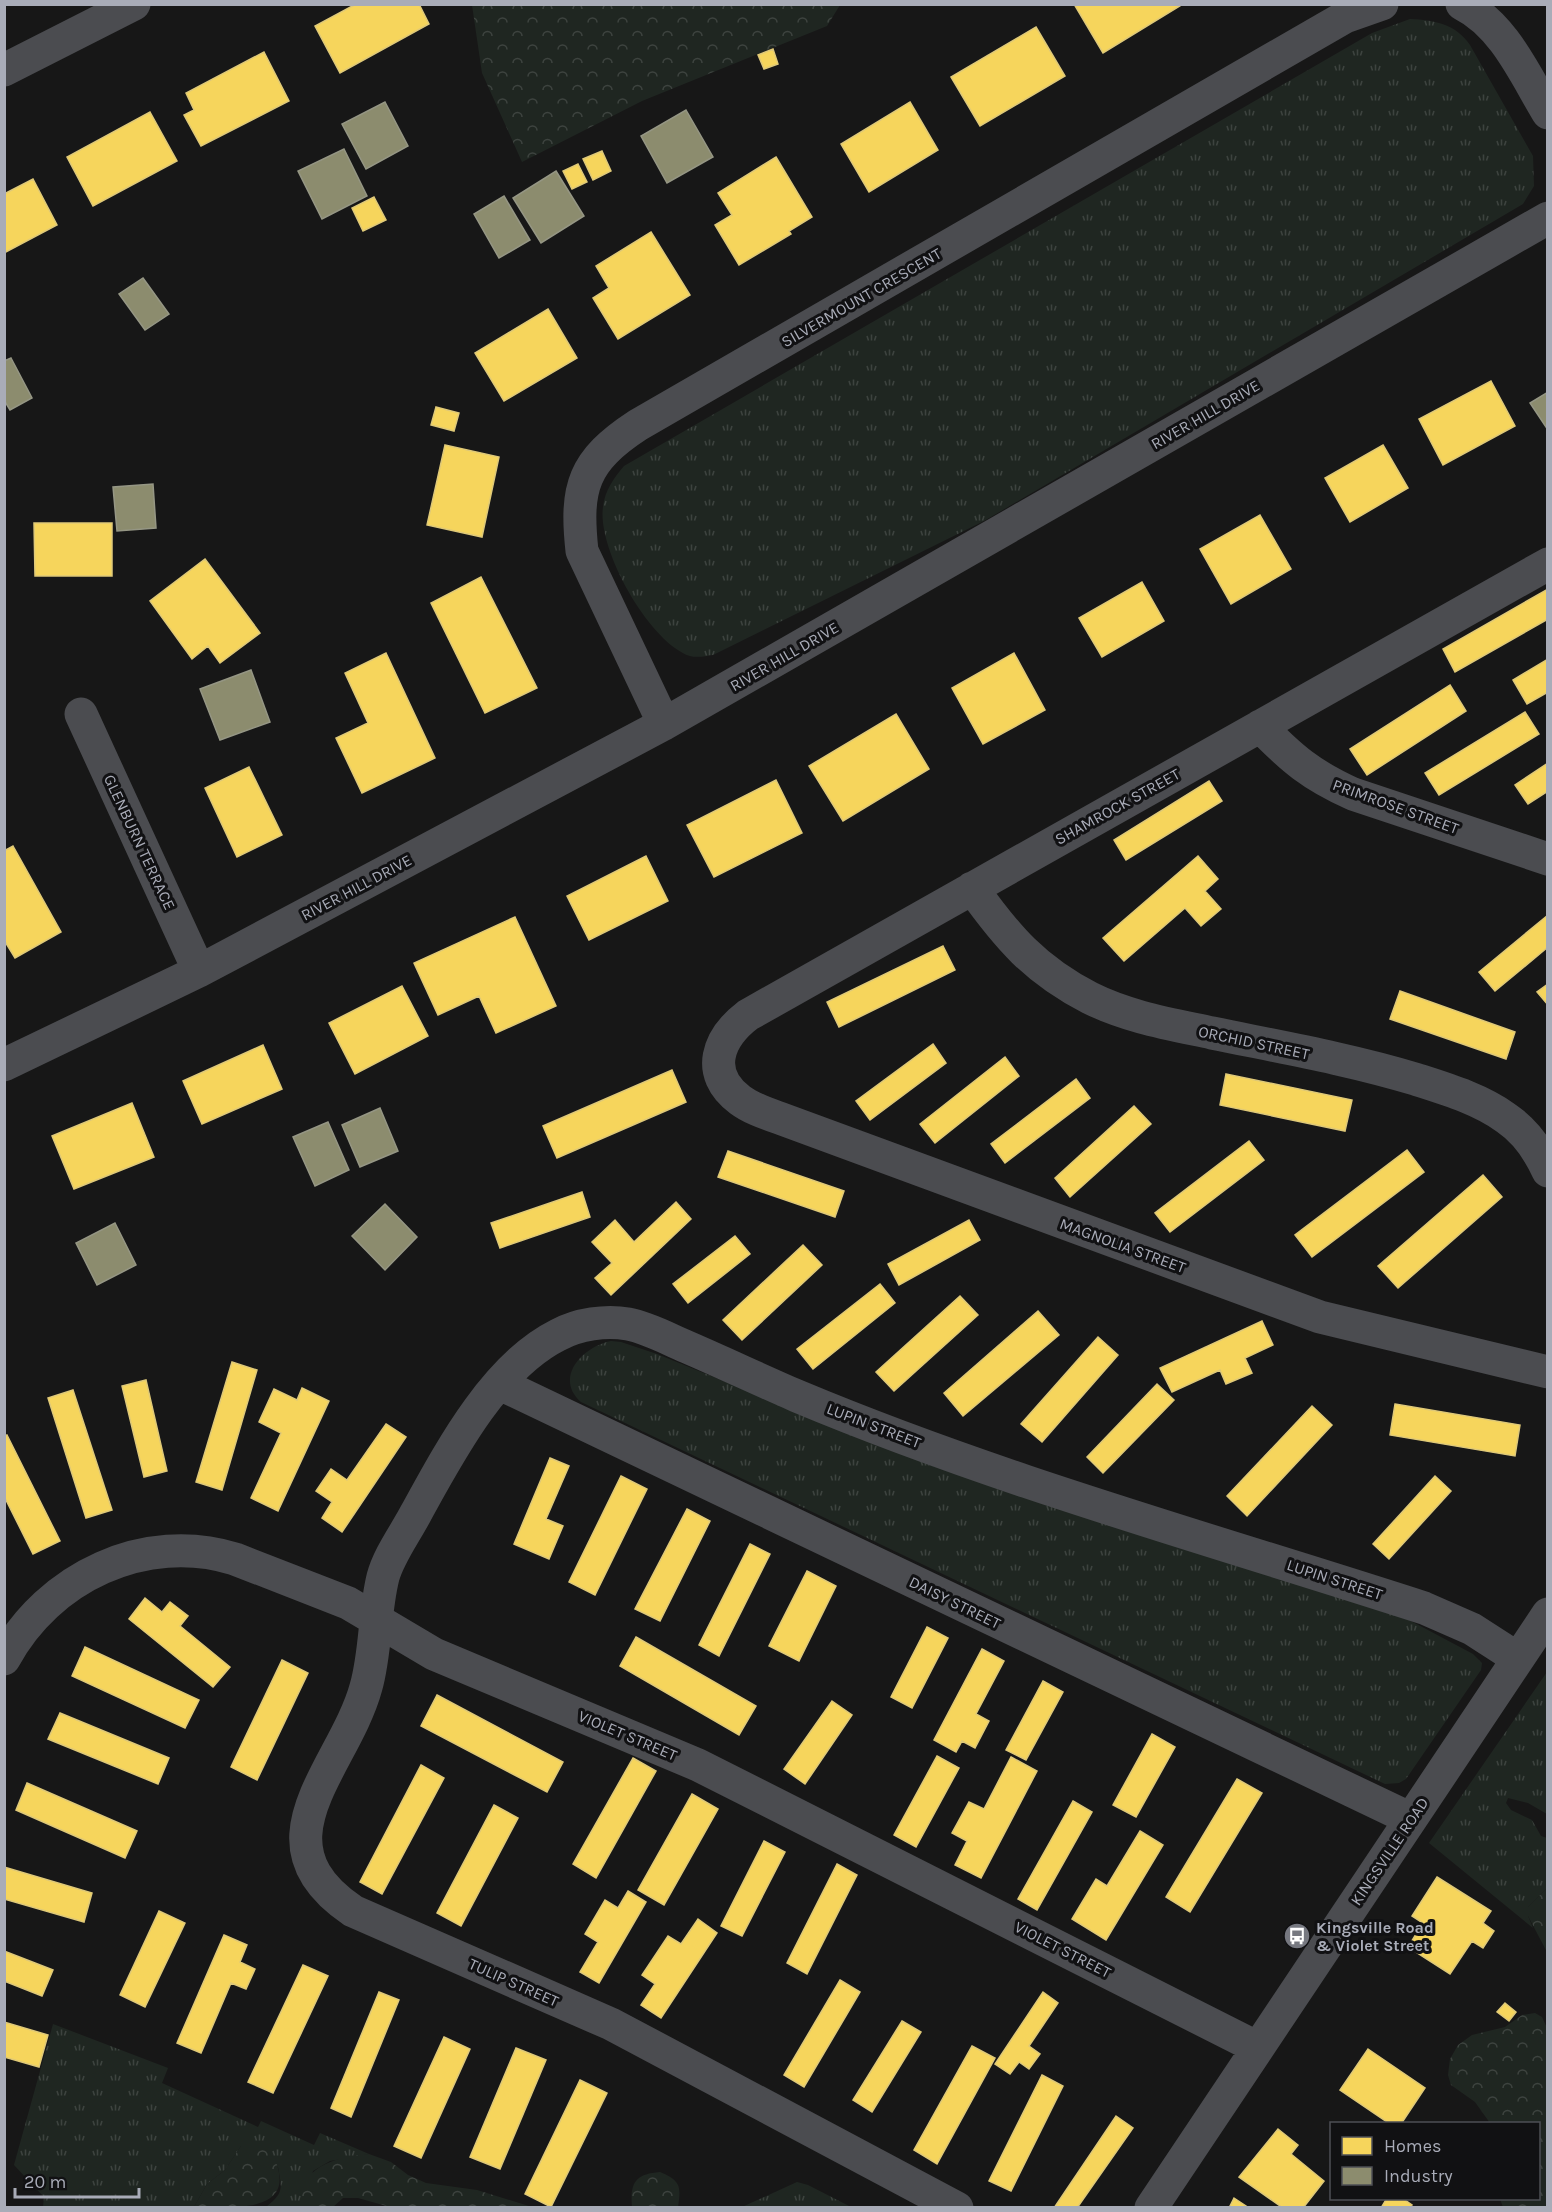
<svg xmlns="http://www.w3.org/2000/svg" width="1552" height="2212" font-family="Karla,sans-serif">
	<defs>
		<pattern id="grass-tufts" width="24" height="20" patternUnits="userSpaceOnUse" patternTransform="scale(1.5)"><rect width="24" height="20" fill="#1f2621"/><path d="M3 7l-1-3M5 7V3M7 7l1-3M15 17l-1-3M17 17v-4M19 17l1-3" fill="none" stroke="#3d433f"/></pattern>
		<pattern id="forest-crowns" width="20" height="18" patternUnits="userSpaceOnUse" patternTransform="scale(1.5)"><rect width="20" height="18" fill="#1f2621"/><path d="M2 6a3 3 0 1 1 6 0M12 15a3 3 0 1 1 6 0" fill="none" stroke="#3d433f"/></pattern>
	</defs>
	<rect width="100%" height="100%" fill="#171717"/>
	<path fill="url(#grass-tufts)" d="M 1410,19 C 1434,20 1456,24 1470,45 L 1533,156 L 1534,186 L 1523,204 L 984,521 L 713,655 C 706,656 697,658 690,656 C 649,642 597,549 603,507 C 605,490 614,478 624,466 L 1372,33 Z
		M 611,1341 L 621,1342 L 657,1354 L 933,1466 L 1409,1620 L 1473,1654 L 1482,1663 L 1481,1670 L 1406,1779 L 1399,1783 L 1385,1784 L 581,1402 C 553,1377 584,1346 611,1341 Z
		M 1547,1672 L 1547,1814 L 1528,1803 L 1508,1798 L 1506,1803 L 1511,1810 L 1532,1820 L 1541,1836 L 1547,1838 L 1546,1889 L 1528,1907 L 1528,1916 L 1533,1928 L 1429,1843 Z
		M 53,2024 L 168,2068 L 162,2083 L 258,2127 L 261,2121 L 314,2145 L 320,2133 L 369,2154 L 330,2161 L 313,2171 L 303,2208 L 266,2207 C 284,2193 282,2189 278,2167 L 241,2146 L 225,2170 L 207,2184 L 194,2207 L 43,2207 L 44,2197 L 14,2165 Z
		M 797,2182 L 808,2185 L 851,2207 L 742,2207 Z"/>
	<path fill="url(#forest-crowns)" d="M 472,5 L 472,4 L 840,5 L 827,26 L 642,101 L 522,162 L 482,73 Z
		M 1547,1883 L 1547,1952 L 1528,1916 L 1528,1907 L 1546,1889 Z
		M 1535,2013 L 1542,2017 L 1547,2028 L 1547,2207 L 1503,2207 L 1500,2199 L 1538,2198 L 1538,2124 L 1490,2123 L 1475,2102 L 1451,2085 L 1448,2075 L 1450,2059 L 1458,2045 L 1472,2035 L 1505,2027 L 1522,2015 Z
		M 241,2146 L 255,2146 L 272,2153 C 301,2212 241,2208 194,2207 L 207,2184 L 225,2170 Z
		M 369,2154 L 391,2162 L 408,2175 L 426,2183 L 477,2190 L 532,2207 L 390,2207 L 358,2198 L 343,2198 L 333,2207 L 303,2207 C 294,2167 339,2156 369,2154 Z
		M 660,2172 C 681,2181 681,2186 678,2207 L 632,2207 C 630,2183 635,2174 660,2172 Z"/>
	<path fill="#f6d55c" stroke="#dfc978" stroke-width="1.5" d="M 356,4 L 419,4 L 429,24 L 340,73 L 315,26 Z
		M 1074,4 L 1183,4 L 1103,53 Z
		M 1036,27 L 1065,76 L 980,126 L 951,77 Z
		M 773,49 L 778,64 L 764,69 L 758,55 Z
		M 264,52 L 289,101 L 201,146 L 184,115 L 194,110 L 186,93 Z
		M 910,102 L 938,150 L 869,192 L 841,144 Z
		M 150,112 L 177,161 L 93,206 L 67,157 Z
		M 602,151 L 611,171 L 593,180 L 583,159 Z
		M 776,157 L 812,217 L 789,231 L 791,234 L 739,265 L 715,225 L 732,215 L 718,193 Z
		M 578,164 L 587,182 L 572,189 L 563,171 Z
		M 33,179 L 57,225 L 4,253 L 4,194 Z
		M 374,197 L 386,220 L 363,231 L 352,208 Z
		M 651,232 L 690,295 L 618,339 L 593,298 L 609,288 L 596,266 Z
		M 548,309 L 577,358 L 504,401 L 475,353 Z
		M 1491,381 L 1515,426 L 1443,465 L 1419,419 Z
		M 436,407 L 459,413 L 454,431 L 431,425 Z
		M 445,445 L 499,457 L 482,537 L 427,525 Z
		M 1383,445 L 1408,488 L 1350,522 L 1325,478 Z
		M 1260,515 L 1291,569 L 1231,604 L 1200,549 Z
		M 34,523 L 112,523 L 112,576 L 35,576 Z
		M 205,559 L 260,633 L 220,663 L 208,646 L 192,659 L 150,601 Z
		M 481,577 L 537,688 L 485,713 L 431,603 Z
		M 1142,582 L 1164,621 L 1102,657 L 1079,618 Z
		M 1548,589 L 1548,619 L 1455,672 L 1443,649 Z
		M 386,653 L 435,758 L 362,793 L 336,738 L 368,723 L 345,673 Z
		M 1014,653 L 1045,710 L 983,744 L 952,688 Z
		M 1548,659 L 1548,692 L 1527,704 L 1513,680 Z
		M 1450,685 L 1466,711 L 1367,775 L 1350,749 Z
		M 1525,712 L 1539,734 L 1439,795 L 1425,773 Z
		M 896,714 L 929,769 L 843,821 L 809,766 Z
		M 1548,763 L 1548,791 L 1528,804 L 1515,785 Z
		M 249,767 L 282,835 L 237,857 L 205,788 Z
		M 776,780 L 802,833 L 714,877 L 687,825 Z
		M 1209,781 L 1222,801 L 1126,860 L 1114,840 Z
		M 13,846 L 61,932 L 15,958 L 4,940 L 4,851 Z
		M 646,856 L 668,901 L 589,940 L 567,896 Z
		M 1198,856 L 1218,879 L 1205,891 L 1221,909 L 1201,926 L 1185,908 L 1124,961 L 1103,938 Z
		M 1548,915 L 1548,947 L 1495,991 L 1479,972 Z
		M 515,917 L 556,1006 L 496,1033 L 479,996 L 438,1015 L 414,963 Z
		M 943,946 L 955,970 L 839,1027 L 827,1002 Z
		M 1548,984 L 1548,1005 L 1537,992 Z
		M 402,986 L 428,1036 L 355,1074 L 329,1023 Z
		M 1400,991 L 1515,1032 L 1506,1059 L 1390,1019 Z
		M 933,1044 L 946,1063 L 870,1120 L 856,1101 Z
		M 263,1045 L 282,1089 L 202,1124 L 183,1081 Z
		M 1005,1057 L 1019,1076 L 935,1143 L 920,1124 Z
		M 672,1070 L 686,1102 L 557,1158 L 543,1126 Z
		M 1226,1074 L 1352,1100 L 1345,1131 L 1220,1105 Z
		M 1076,1079 L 1090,1098 L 1005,1163 L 991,1144 Z
		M 132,1103 L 154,1157 L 74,1189 L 52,1136 Z
		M 1134,1106 L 1151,1124 L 1070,1197 L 1055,1178 Z
		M 1249,1141 L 1264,1160 L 1170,1232 L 1155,1213 Z
		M 1407,1150 L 1424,1172 L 1312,1257 L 1295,1235 Z
		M 728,1151 L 844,1191 L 835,1217 L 718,1177 Z
		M 1483,1175 L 1502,1197 L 1398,1288 L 1378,1266 Z
		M 582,1192 L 590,1217 L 500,1248 L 491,1223 Z
		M 676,1202 L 691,1219 L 611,1295 L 595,1278 L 612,1263 L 592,1242 L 615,1220 L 634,1242 Z
		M 969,1220 L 980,1240 L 899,1285 L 888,1264 Z
		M 735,1236 L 750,1254 L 688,1303 L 673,1284 Z
		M 803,1245 L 822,1265 L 742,1340 L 723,1320 Z
		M 880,1284 L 895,1303 L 813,1369 L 797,1349 Z
		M 960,1296 L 978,1315 L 894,1391 L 876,1372 Z
		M 1038,1311 L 1059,1335 L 963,1416 L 944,1393 Z
		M 1262,1321 L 1273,1345 L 1245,1358 L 1252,1373 L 1226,1384 L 1220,1370 L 1172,1392 L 1160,1368 Z
		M 1098,1337 L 1118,1355 L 1042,1442 L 1021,1424 Z
		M 232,1362 L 257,1370 L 222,1490 L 196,1482 Z
		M 146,1380 L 167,1471 L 144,1477 L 122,1386 Z
		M 1157,1384 L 1174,1400 L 1103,1473 L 1087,1457 Z
		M 302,1388 L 329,1401 L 278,1511 L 251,1498 L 281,1433 L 259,1422 L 274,1389 L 297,1400 Z
		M 73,1390 L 112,1510 L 86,1518 L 48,1398 Z
		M 1395,1404 L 1520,1425 L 1515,1456 L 1390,1435 Z
		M 1312,1406 L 1332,1425 L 1247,1516 L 1227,1496 Z
		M 386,1424 L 406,1437 L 342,1532 L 322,1518 L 332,1502 L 316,1491 L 331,1469 L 347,1480 Z
		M 7,1435 L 60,1541 L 33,1554 L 4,1496 L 4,1436 Z
		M 550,1458 L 569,1466 L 546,1519 L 563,1526 L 549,1559 L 514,1544 Z
		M 621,1476 L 647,1489 L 595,1595 L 569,1582 Z
		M 1435,1476 L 1451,1491 L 1389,1559 L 1373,1544 Z
		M 687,1509 L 710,1521 L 660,1621 L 635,1609 Z
		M 750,1544 L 770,1554 L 719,1656 L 699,1645 Z
		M 807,1571 L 836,1586 L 799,1661 L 769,1646 Z
		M 145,1598 L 162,1612 L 170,1602 L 188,1616 L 180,1626 L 230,1667 L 213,1687 L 129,1619 Z
		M 927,1627 L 948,1638 L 912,1708 L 891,1697 Z
		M 636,1637 L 756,1706 L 739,1735 L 620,1666 Z
		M 85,1647 L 199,1700 L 185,1728 L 72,1676 Z
		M 982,1649 L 1004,1661 L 976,1714 L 989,1721 L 975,1748 L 962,1741 L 956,1752 L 934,1740 Z
		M 282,1660 L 308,1673 L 257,1780 L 231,1767 Z
		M 1043,1681 L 1063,1692 L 1026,1760 L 1006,1750 Z
		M 437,1695 L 563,1762 L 547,1792 L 421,1726 Z
		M 832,1701 L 852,1715 L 805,1784 L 784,1769 Z
		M 60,1713 L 169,1758 L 158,1784 L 48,1739 Z
		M 1152,1734 L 1175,1747 L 1136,1817 L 1113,1805 Z
		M 937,1756 L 959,1768 L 916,1847 L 894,1835 Z
		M 1011,1757 L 1037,1771 L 981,1878 L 955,1865 L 967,1841 L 952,1833 L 969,1802 L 984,1809 Z
		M 633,1758 L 656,1771 L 596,1878 L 573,1864 Z
		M 421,1765 L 444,1778 L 382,1894 L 360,1882 Z
		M 1237,1779 L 1262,1793 L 1190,1912 L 1166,1897 Z
		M 27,1783 L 137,1831 L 125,1858 L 16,1810 Z
		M 692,1794 L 718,1809 L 664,1905 L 638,1890 Z
		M 1073,1801 L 1092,1812 L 1037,1910 L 1018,1899 Z
		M 494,1805 L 518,1818 L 461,1926 L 437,1913 Z
		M 1140,1831 L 1163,1845 L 1106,1940 L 1072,1919 L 1096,1879 L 1107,1886 Z
		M 764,1841 L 785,1852 L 742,1936 L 721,1926 Z
		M 837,1864 L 857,1875 L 807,1974 L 787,1963 Z
		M 4,1867 L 92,1893 L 84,1922 L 4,1899 Z
		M 1437,1877 L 1491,1911 L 1483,1923 L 1494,1931 L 1483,1948 L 1472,1941 L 1450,1974 L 1408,1947 L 1423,1923 L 1412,1916 Z
		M 628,1891 L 646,1902 L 599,1983 L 580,1972 L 598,1942 L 585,1934 L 605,1900 L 618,1908 Z
		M 159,1911 L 185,1923 L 145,2007 L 120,1995 Z
		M 698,1919 L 717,1933 L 661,2018 L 641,2005 L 655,1984 L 642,1975 L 668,1936 L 681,1944 Z
		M 224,1935 L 247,1945 L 240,1962 L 255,1969 L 246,1989 L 231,1983 L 201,2053 L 177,2043 Z
		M 4,1951 L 53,1970 L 42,1996 L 4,1981 Z
		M 303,1965 L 328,1976 L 273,2093 L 248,2082 Z
		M 840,1980 L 860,1992 L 804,2087 L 784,2075 Z
		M 379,1992 L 399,2000 L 351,2117 L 331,2108 Z
		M 1043,1992 L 1058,2003 L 1029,2046 L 1040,2054 L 1029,2069 L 1019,2062 L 1010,2074 L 995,2064 Z
		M 1505,2003 L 1516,2012 L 1509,2021 L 1497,2012 Z
		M 902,2021 L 921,2032 L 872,2112 L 853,2100 Z
		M 4,2022 L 48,2035 L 39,2067 L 4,2057 Z
		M 444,2037 L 470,2049 L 421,2158 L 394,2146 Z
		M 972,2046 L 995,2058 L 937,2164 L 914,2150 Z
		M 516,2048 L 546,2060 L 500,2169 L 470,2157 Z
		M 1368,2049 L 1425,2088 L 1401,2124 L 1390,2124 L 1340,2090 Z
		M 1042,2075 L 1063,2086 L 1011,2191 L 989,2181 Z
		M 580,2080 L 607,2093 L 551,2207 L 525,2194 Z
		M 1116,2116 L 1133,2128 L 1077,2208 L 1054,2208 Z
		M 1278,2129 L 1298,2145 L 1291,2154 L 1324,2181 L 1303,2208 L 1283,2208 L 1239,2177 Z
		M 1234,2198 L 1249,2208 L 1229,2208 Z
		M 1387,2198 L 1402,2198 L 1412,2205 L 1410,2208 L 1381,2208 Z"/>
	<path fill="#8c8c6e" stroke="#959684" stroke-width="1.5" d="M 385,102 L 408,146 L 366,169 L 342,124 Z
		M 686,110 L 713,157 L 667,183 L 641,136 Z
		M 344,149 L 367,196 L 322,219 L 298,171 Z
		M 556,171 L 584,216 L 541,243 L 513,198 Z
		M 504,196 L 530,240 L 499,258 L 474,214 Z
		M 143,278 L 169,314 L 145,330 L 119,294 Z
		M 11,358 L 32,398 L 10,410 L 4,400 L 4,361 Z
		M 1548,392 L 1548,430 L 1530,403 Z
		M 153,484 L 156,528 L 117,531 L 113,487 Z
		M 251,670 L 270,722 L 220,740 L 200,689 Z
		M 380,1108 L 398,1151 L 360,1167 L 342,1125 Z
		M 328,1122 L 349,1170 L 315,1186 L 293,1137 Z
		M 385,1204 L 417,1237 L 385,1270 L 352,1236 Z
		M 115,1223 L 136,1265 L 97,1285 L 76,1243 Z"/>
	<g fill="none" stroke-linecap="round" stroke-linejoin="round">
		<path stroke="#4b4c50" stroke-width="33" d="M 1462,4 C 1504,25 1525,75 1548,113
			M 4,70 L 134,4
			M 1548,564 L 748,1015 C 718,1038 704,1073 740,1100 C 752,1109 768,1114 782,1119 L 1320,1317 L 1548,1372
			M 81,714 L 199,971
			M 664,724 L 582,551 C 575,487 583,461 638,425 L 1345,17 L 1382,4
			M 1260,726 C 1292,759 1311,775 1353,794 L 1548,859
			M 972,888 C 1007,937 1035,970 1090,998 C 1128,1017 1170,1024 1212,1033 C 1280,1047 1349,1059 1415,1079 C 1446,1089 1480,1099 1506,1118 C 1525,1131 1539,1151 1548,1171
			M 4,1065 L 199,971 L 664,724 L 1548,218
			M 500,1384 L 1411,1819
			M 4,1659 C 48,1577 145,1531 235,1559 L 348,1603 L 434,1654 L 698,1765 L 1258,2048
			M 957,2208 L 611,2024 L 353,1911 C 250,1842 344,1768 366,1687 C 376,1652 374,1613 383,1577 C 389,1555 405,1534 416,1513 C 449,1453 494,1367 558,1335 C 578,1324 606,1320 628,1324 C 649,1328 668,1339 687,1347 C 724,1363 760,1380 797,1396 C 1000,1481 1214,1540 1424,1608 L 1472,1629 L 1517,1658
			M 1151,2208 L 1548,1614"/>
	</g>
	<defs>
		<symbol id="bus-disc" viewBox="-11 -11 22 22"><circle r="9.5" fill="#767880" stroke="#111113"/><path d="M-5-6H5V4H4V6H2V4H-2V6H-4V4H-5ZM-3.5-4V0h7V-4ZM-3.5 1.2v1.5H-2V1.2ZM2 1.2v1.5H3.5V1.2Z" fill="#fff"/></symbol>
	</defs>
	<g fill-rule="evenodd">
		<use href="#bus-disc" x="1282" y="1921" width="30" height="30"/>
	</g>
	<g text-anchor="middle" stroke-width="6" stroke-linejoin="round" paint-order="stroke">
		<g font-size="16" fill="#a9acb8" stroke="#111113">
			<text transform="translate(861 297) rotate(-30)" y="6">SILVERMOUNT CRESCENT</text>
			<text transform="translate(1205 414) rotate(-30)" y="6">RIVER HILL DRIVE</text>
			<text transform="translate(784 656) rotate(-30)" y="6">RIVER HILL DRIVE</text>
			<text transform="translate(1117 806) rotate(-29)" y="6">SHAMROCK STREET</text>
			<text transform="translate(1396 806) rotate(20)" y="6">PRIMROSE STREET</text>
			<text transform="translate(140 842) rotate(65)" y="6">GLENBURN TERRACE</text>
			<text transform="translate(356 887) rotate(-28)" y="6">RIVER HILL DRIVE</text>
			<text transform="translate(1254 1042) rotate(12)" y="6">ORCHID STREET</text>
			<text transform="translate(1123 1245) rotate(20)" y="6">MAGNOLIA STREET</text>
			<text transform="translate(874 1425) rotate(21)" y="6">LUPIN STREET</text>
			<text transform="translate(1335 1579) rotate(18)" y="6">LUPIN STREET</text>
			<text transform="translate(955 1602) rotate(26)" y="6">DAISY STREET</text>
			<text transform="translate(628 1735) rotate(23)" y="6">VIOLET STREET</text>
			<text transform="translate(1389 1851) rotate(-56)" y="6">KINGSVILLE ROAD</text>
			<text transform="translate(1063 1949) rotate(27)" y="6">VIOLET STREET</text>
			<text transform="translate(514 1982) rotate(24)" y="6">TULIP STREET</text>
		</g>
		<g font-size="16" font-weight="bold" fill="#a9acb8" stroke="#111113" text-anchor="start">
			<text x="1316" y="1933">Kingsville Road<tspan x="1316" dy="18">&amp; Violet Street</tspan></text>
		</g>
	</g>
	<rect width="1552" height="2212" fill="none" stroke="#a9acb8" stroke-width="12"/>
	<rect x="1330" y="2122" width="210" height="78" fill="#111113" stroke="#4e4f55" stroke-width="1.5"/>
	<rect x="1342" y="2137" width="30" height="18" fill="#f6d55c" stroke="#4e4f55" stroke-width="1.5"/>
	<text x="1384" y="2152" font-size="18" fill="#a9acb8">Homes</text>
	<rect x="1342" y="2167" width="30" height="18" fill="#8c8c6e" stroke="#4e4f55" stroke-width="1.5"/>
	<text x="1384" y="2182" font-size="18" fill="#a9acb8">Industry</text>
	<path d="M15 2188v9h124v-9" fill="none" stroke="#a9acb8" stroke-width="3"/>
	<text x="24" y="2188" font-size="18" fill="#a9acb8" stroke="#111113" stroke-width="4.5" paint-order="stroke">20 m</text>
</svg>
